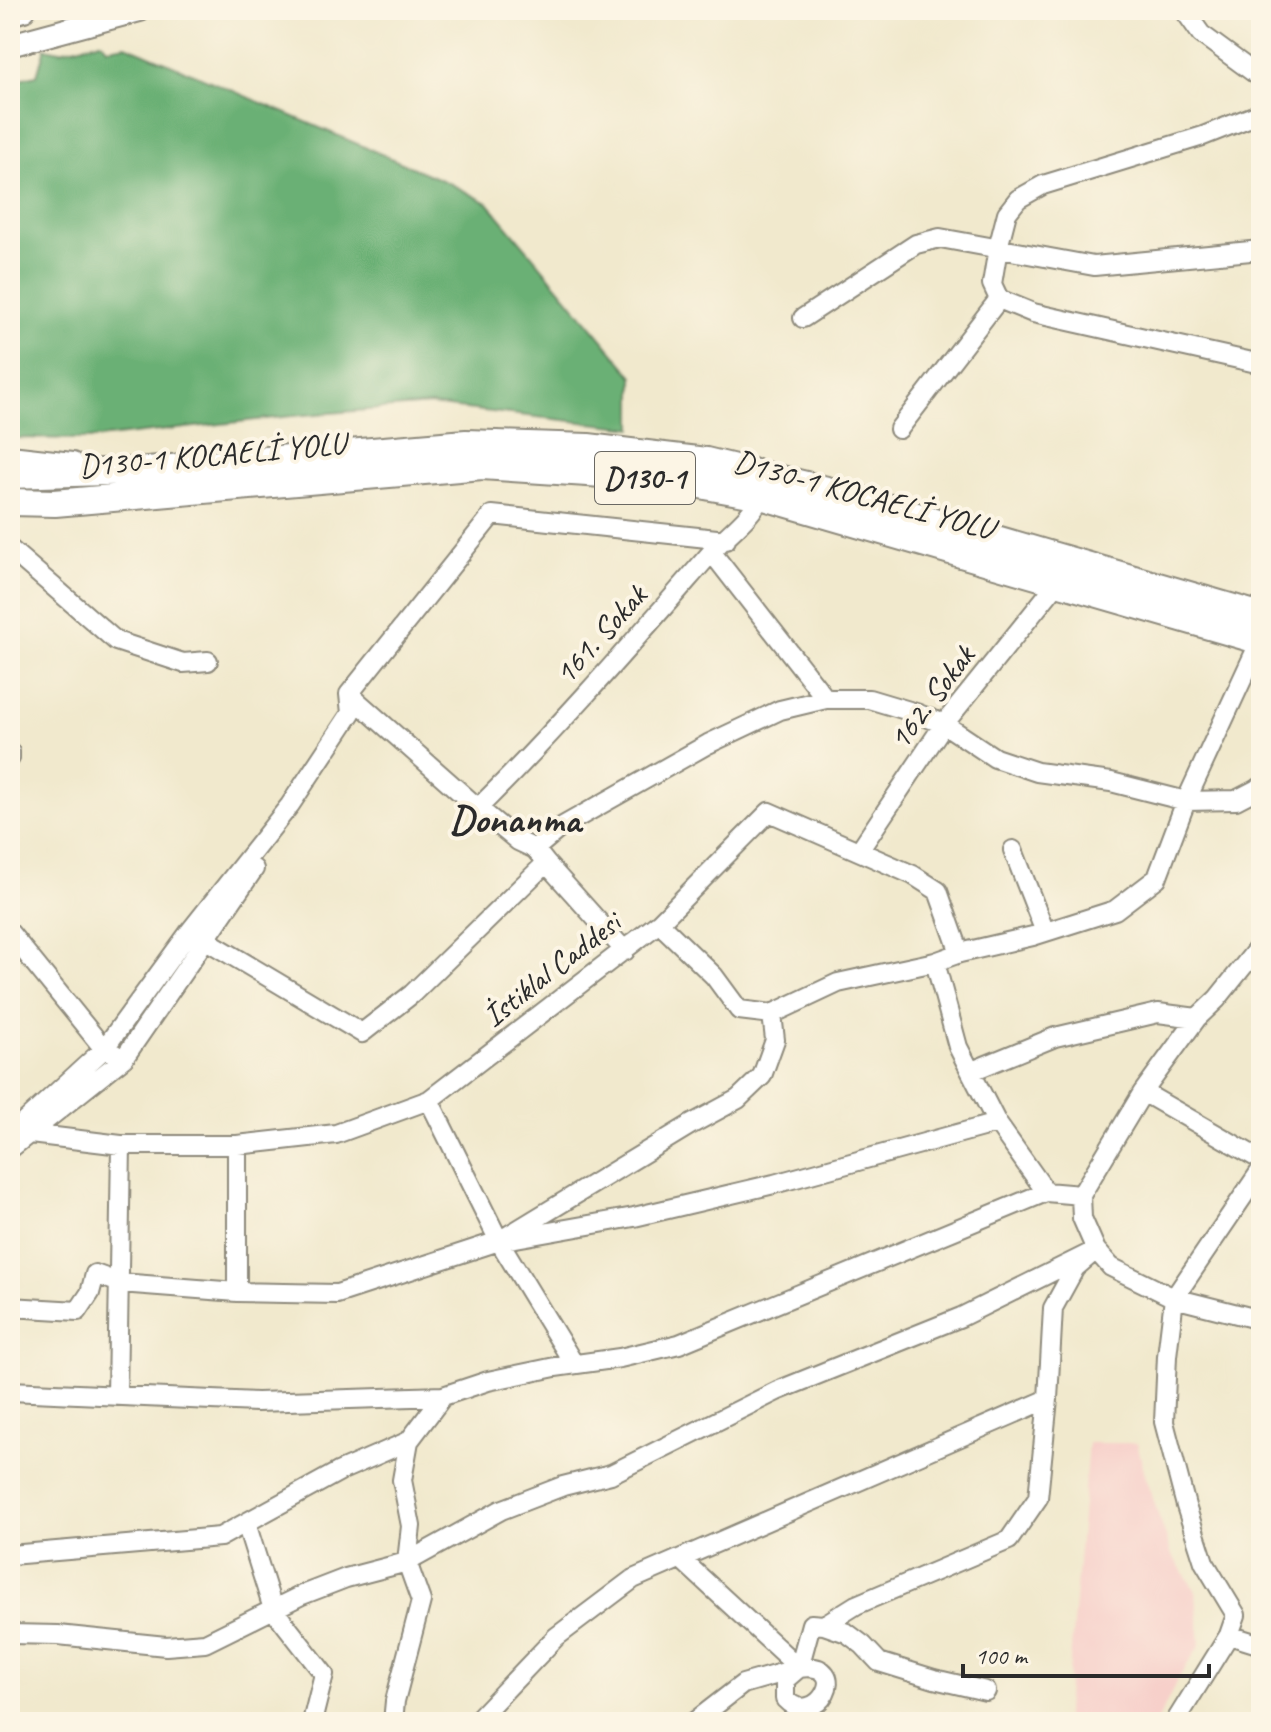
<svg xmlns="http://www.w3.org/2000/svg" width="1271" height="1732" font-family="Caveat,sans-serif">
	<rect width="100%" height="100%" fill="#fcf5e5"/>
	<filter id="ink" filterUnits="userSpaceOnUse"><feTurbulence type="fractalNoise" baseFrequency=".0125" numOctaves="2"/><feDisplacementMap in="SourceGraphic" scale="16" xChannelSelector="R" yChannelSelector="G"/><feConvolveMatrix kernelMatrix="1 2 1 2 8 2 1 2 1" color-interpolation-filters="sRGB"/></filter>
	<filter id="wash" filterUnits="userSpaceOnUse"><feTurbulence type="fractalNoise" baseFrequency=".006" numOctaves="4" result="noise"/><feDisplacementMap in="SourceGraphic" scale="32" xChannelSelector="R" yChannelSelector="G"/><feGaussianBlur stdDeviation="1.8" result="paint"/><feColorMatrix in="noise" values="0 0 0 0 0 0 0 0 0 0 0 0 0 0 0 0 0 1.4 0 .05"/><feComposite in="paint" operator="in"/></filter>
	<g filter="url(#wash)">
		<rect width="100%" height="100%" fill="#f1e9cd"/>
		<path fill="#f7d0ca" d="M 1088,1443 L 1137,1443 L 1146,1478 L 1172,1555 L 1196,1592 L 1200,1645 L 1179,1677 L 1157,1722 L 1065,1722 Z"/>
		<path fill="#6bb074" stroke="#4b6e50" stroke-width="2" d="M 101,41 L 107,48 L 126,45 L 451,184 L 488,203 L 633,376 L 633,428 L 430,405 L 292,416 L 89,439 L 10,438 L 10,81 L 37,75 L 45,48 L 60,51 Z"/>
	</g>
	<g filter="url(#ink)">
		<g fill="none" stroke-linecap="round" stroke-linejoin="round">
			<defs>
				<path id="minor" d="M 1184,10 L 1201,34 L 1261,78
					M 1261,113 L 1203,136 L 1043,185 L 1018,199 L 1007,213 L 998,248 L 992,284 L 999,299 L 1033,313 L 1261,364
					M 803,318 L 916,244 L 940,238 L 1094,266 L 1261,250
					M 899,429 L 999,299
					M 10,549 L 116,641 L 183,663 L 208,661
					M 713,554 L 826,699
					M 349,694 L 478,808 L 518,841 L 535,849 L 561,827 L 708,744 L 780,710 L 826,699 L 869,699 L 916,713 L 944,724 L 995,758 L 1037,772 L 1111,782 L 1186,801 L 1236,800 L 1261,787
					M 10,752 L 10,758
					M 478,808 C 562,725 639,635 717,546 C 731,531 752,516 761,496
					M 1013,850 L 1045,932
					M 859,851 L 944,724 L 1058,582
					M 546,863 L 625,951
					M 659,923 L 769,812 L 913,875 L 938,891 L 960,953
					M 10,933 L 104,1049 L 115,1054
					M 196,934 L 362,1033 L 412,994 L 546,863 L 535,849
					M 1261,944 L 1217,999 L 1197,1018 L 1143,1092 L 1081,1195 L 1082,1218 L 1096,1250 L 1111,1267 L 1174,1298 L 1261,1320
					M 935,962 L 958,1047 L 997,1123 L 1046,1192
					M 972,1071 L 1055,1037 L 1158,1013 L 1197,1018
					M 1143,1092 L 1261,1160
					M 429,1100 L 499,1241 L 690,1125 L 738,1099 L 762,1076 L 775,1040 L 772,1014
					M 10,1127 L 14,1132 L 121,1145 L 237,1145 L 336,1134 L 429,1100 L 659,923 L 714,976 L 739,1010 L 772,1014 L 838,983 L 935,962 L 960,953 L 1033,936 L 1115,910 L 1157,878 L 1186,801 L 1260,641
					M 10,1135 L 104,1049 L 190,931 L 290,805 L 351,713 L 349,694 L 492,515 L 726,540
					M 237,1145 L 237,1292
					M 10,1149 L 124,1058 L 254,869
					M 499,1241 L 574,1364
					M 10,1307 L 78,1311 L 90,1293 L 95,1274 L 120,1283 L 237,1292 L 337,1294 L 499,1241 L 634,1217 L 774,1184 L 997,1123
					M 10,1391 L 257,1402 L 443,1396 L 488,1381 L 555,1367 L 620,1358 L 679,1344 L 1046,1192 L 1081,1195
					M 117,1396 L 121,1145
					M 246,1523 L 273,1609 L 324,1674 L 312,1722
					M 10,1555 L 220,1537 L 340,1471 L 409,1441
					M 681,1559 L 799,1668 L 811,1624 L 824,1625
					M 10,1634 L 58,1635 L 166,1646 L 205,1643 L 302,1595 L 346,1578 L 407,1562 L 501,1510 L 563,1486 L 611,1474 L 777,1391 L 961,1317 L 1096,1250 L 1075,1268 L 1053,1308 L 1048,1399 L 1038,1498 L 1009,1540 L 856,1605 L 824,1625 L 847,1633 L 863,1645 L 879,1662 L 934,1679 L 986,1691
					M 1229,1635 L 1261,1645
					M 393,1722 L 395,1701 L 421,1601 L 407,1562 L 411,1526 L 402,1480 L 409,1441 L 443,1396
					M 475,1722 L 556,1637 L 633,1579 L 1048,1399
					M 694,1722 L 743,1684 L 799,1668 C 856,1660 816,1732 785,1699 L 785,1680 L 799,1668
					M 1175,1722 L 1229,1635 L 1236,1615 L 1204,1562 L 1186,1506 L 1164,1422 L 1167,1356 L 1174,1298 L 1261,1170"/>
				<path id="major" d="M 10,14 L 24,10
					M 10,45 L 140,10
					M 10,457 L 72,464"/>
				<path id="highway" d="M 10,475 L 136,471 L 466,443 L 588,447 L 706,461 L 831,491 L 1261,616
					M 10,502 L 55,503 L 482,466 L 618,475 L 700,485 L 761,496 L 1261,641"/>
			</defs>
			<use href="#minor" stroke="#8e8a7c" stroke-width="22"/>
			<use href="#major" stroke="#8e8a7c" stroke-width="26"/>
			<use href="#highway" stroke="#8e8a7c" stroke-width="30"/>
			<use href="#minor" stroke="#fff" stroke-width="18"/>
			<use href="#major" stroke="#fff" stroke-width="22"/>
			<use href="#highway" stroke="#fff" stroke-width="26"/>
		</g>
	</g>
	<g text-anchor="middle" stroke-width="8" stroke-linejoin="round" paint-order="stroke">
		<rect fill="#fcf5e5" stroke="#6a6863" stroke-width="2" x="595" y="452" width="100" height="52" rx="6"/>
		<g font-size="30" font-weight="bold" fill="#2b2b2b">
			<text x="645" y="488">D130-1</text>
		</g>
		<g font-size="32" fill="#2b2b2b" stroke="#fcf5e5">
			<text transform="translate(212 454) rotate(-5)" y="11">D130-1 KOCAELİ YOLU</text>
			<text transform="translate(864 494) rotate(15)" y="11">D130-1 KOCAELİ YOLU</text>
			<text transform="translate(600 634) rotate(-48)" y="11">161. Sokak</text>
			<text transform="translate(931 697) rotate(-53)" y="11">162. Sokak</text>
			<text transform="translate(551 969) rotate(-38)" y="11">İstiklal Caddesi</text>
		</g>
		<g font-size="40" font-weight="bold" fill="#2b2b2b" stroke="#fcf5e5">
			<text x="515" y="832">Donanma</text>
		</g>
	</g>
	<rect width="1271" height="1732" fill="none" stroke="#fcf5e5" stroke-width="40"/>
	<path d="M963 1664v12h246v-12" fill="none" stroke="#2b2b2b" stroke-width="4"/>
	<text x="975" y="1664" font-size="24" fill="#2b2b2b" stroke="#fcf5e5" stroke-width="6" paint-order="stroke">100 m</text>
</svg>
